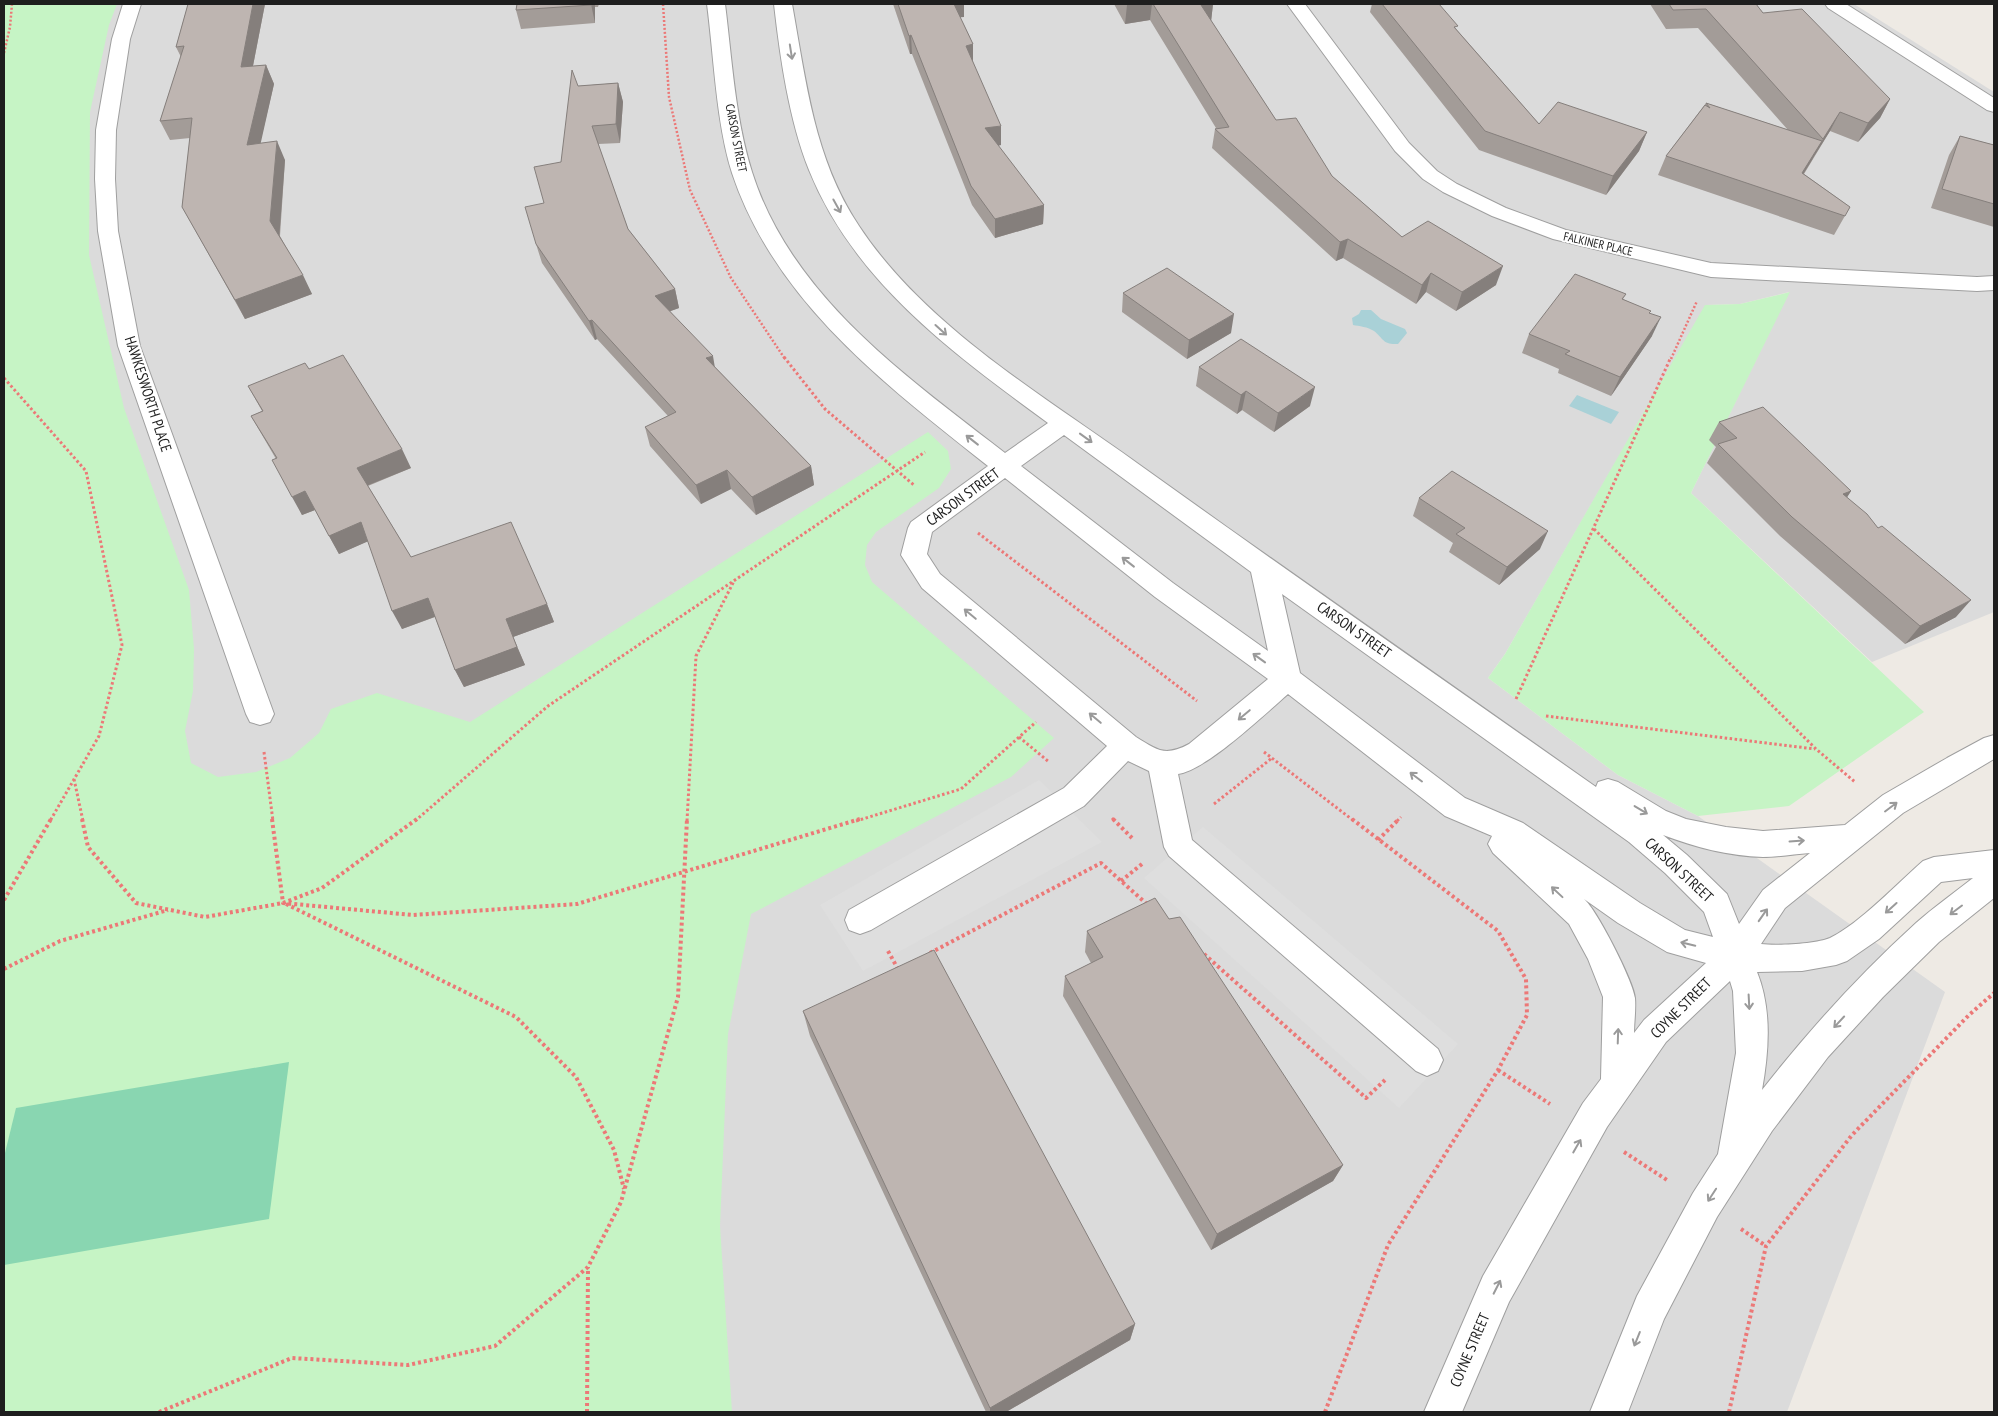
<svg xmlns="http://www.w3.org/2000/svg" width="1998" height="1416" font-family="'PT Sans Narrow',sans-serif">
	<rect width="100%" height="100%" fill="#eeeae4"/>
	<path fill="#dbdbdb" d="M 4,4 L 1854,4 L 1994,92 L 1994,612 L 1872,662 L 1691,493 L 1789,292 L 1740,304 L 1706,305 L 1505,654 L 1488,678 L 1618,775 L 1698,816 L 1945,992 L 1787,1412 L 4,1412 Z"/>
	<path fill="#c6f4c5" d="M 4,4 L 117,4 L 109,25 L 90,112 L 89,255 L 124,408 L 189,590 L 194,649 L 193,691 L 185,731 L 191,763 L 218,777 L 256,772 L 290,758 L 319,733 L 331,709 L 377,693 L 470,722 L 928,432 L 948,451 L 951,469 L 939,488 L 876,532 L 867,545 L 865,565 L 872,582 L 1054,738 L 1011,777 L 751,914 L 728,1034 L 720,1226 L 732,1412 L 4,1412 Z
		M 1790,292 L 1691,493 L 1924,712 L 1789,806 L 1698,816 L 1618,775 L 1488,678 L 1505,654 L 1705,305 L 1740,304 Z"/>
	<path fill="#89d6b1" d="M 289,1062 L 269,1219 L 4,1265 L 4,1157 L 16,1108 Z"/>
	<path fill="#dedede" d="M 1039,780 L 1102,842 L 863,971 L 820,905 Z
		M 1203,827 L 1458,1044 L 1399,1108 L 1144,878 Z"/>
	<path fill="#a9d1d7" d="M 1361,310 L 1371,310 L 1381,319 L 1405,329 L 1407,333 L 1398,344 C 1383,345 1384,339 1374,331 C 1368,327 1359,326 1353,325 L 1352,318 L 1359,314 Z
		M 1577,395 L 1619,412 L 1611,424 L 1569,406 Z"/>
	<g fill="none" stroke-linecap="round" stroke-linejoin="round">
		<defs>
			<path id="minor" d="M 123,4 L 141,4 L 130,39 L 116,130 L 115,179 L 118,231 L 140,346 L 274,714 L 270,722 L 260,725 L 250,722 L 246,714 L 118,346 L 98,231 L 95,179 L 96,130 L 112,39 Z
				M 707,4 L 725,4 C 732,59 735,118 752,172 C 791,296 907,377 1005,453 L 1048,423 C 954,354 854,282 809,170 C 789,120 780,57 774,4 L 792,4 C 806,81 814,159 859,226 C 924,325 1042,395 1137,463 C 1289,572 1442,679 1596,787 L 1598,782 L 1608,779 L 1618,782 L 1666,811 L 1686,819 L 1726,827 L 1763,831 L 1845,825 L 1883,795 L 1947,758 L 1984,738 L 1994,735 L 1994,759 L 1903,813 L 1785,908 L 1761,944 C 1776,946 1816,944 1830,938 C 1859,924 1898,883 1923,861 L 1934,857 L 1994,850 L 1994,898 L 1939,942 L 1883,997 L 1828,1057 L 1772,1131 L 1717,1217 L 1664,1319 L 1628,1412 L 1590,1412 L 1637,1296 L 1693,1193 L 1718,1154 L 1736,1053 L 1733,991 L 1730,981 L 1666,1042 L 1607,1127 L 1509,1302 L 1462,1412 L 1424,1412 L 1483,1276 L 1583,1103 L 1601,1079 L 1603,997 L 1588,959 L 1569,924 L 1493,853 L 1488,844 L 1492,836 L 1445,816 L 1288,694 C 1265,714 1205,771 1178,774 L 1192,840 L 1438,1049 L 1443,1060 L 1438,1071 L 1427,1076 L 1416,1071 L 1169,856 L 1164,847 L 1149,771 L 1128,761 L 1084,806 L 871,930 L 860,934 L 849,930 L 845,920 L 849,910 L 1064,788 L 1107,746 L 922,588 L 901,555 L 908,528 L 911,522 L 988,466 C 886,385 775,302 732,173 C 716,122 714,57 707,4 ZM 1064,435 L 1251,572 L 1268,651 L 1173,583 L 1021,466 ZM 1005,478 L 1155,597 L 1268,679 L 1189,744 C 1165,757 1157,750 1136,737 L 940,574 L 927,554 L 932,532 ZM 1282,594 L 1629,842 L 1665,873 L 1704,912 L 1713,937 L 1685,930 L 1640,903 L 1523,823 L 1465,798 L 1300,673 ZM 1663,835 C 1694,847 1729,856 1763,857 C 1778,857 1794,854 1810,853 L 1763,890 L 1739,924 L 1727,894 L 1687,855 ZM 1973,878 C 1954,893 1934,907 1916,923 C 1860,974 1809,1030 1762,1090 C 1769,1051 1772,1009 1757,972 L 1802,971 L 1836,965 L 1847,961 L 1879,939 L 1941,882 ZM 1584,899 L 1618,923 L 1667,952 L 1706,963 L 1644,1020 L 1634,1033 C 1634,1022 1636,1010 1635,998 C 1633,981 1597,910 1584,899 Z
				M 1287,4 L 1305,4 L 1409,143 L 1437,171 L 1457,184 L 1506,208 L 1566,230 L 1711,263 L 1977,277 L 1994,276 L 1994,290 L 1977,291 L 1711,277 L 1553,239 L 1492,216 L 1443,192 L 1423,179 L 1395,151 Z
				M 1825,4 L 1846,4 L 1994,98 L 1994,112 L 1987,110 L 1828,8 Z"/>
		</defs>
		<use href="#minor" stroke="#9f9f9f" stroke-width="2"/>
		<path stroke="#ec7877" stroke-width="2.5" stroke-dasharray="2 2" stroke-linecap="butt" d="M 663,4 L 669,97 L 690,190 L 731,278 L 785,359
			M 4,53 L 10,27 L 12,4
			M 1671,359 L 1697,301"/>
		<path stroke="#ec7877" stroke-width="3" stroke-dasharray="2.5 2.5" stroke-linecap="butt" d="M 784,357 L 825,409 L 915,486
			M 4,378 L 86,471 L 122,645 L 99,736 L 50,821
			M 1594,529 L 1816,749 L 1855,782
			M 978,533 L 1197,701
			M 1516,699 L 1671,357
			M 1546,716 L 1815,749
			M 1019,737 L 1049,762
			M 264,752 L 273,821
			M 1264,752 L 1354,821
			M 74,779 L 83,821
			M 1214,804 L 1272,758
			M 1112,818 L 1115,821
			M 415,821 L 548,706 L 925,452
			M 687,821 L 696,656 L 734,581
			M 856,821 L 961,789 L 1036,722
			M 1397,821 L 1401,817"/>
		<path stroke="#ec7877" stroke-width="4" stroke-dasharray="3 3" stroke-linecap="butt" d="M 82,819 L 88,847 L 136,903 L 205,917 L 283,903 L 322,888 L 417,819
			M 272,819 L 283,903 L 413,915 L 577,904 L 860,819
			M 1113,819 L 1132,838
			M 1378,840 L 1399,819
			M 1121,881 L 1142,864
			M 4,900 L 51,819
			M 286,904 L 516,1017 L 576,1077 L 614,1150 L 624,1189
			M 888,951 L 898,969
			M 930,953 L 1101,863 L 1148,905
			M 1204,954 L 1366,1098 L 1385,1080
			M 4,969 L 60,941 L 168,910
			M 1498,1070 L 1550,1104
			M 1624,1152 L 1667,1180
			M 1741,1229 L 1766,1246
			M 159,1412 L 292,1358 L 408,1365 L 495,1346 L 588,1267 L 621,1202 L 678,997 L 687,819
			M 587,1412 L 588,1267
			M 1325,1412 L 1388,1245 L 1498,1070 L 1527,1015 L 1526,979 L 1498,931 L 1352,819
			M 1729,1412 L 1766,1246 L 1852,1135 L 1969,1015 L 1994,993"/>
		<use href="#minor" fill="#fff" fill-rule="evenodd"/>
	</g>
	<path fill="#a39c98" d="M 188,4 L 265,4 L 253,66 L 266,65 L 274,84 L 260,143 L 285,160 L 280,236 L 312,294 L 245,319 L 182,207 L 190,138 L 170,140 L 160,121 L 181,57 L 176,47 Z
		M 517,4 L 599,4 L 598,7 L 595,7 L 595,23 L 521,29 L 516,10 Z
		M 893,4 L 964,4 L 964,17 L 960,17 L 973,44 L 973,63 L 1001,145 L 998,146 L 1044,205 L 1043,224 L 995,238 L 972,205 L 912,54 L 910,54 Z
		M 1114,4 L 1213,4 L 1211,21 L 1276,120 L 1332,176 L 1402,237 L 1496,285 L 1456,311 L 1426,292 L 1416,304 L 1343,258 L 1336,261 L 1212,148 L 1215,129 L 1216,128 L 1150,20 L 1125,24 Z
		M 1372,4 L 1439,4 L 1457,30 L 1539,124 L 1647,132 L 1639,151 L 1606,195 L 1479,150 L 1370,12 Z
		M 1650,4 L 1756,4 L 1763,13 L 1890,99 L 1880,118 L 1858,142 L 1830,131 L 1804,174 L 1850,207 L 1834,235 L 1658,175 L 1666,156 L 1706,103 L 1788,130 L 1698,28 L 1666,29 Z
		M 618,83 L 623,102 L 620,143 L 598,144 L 628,229 L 675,289 L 679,308 L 670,311 L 715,367 L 811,466 L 814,485 L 756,515 L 731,489 L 701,504 L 650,446 L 645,427 L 668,416 L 597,339 L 595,340 L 542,263 L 536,244 L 544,203 L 561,162 L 578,86 Z
		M 1960,136 L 1994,145 L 1994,227 L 1931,208 L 1949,155 Z
		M 1123,293 L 1231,333 L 1187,359 L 1122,312 Z
		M 1626,294 L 1623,299 L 1650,313 L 1652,336 L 1611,396 L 1558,373 L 1559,369 L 1522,353 L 1529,334 Z
		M 1199,367 L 1310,406 L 1274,432 L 1242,410 L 1237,414 L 1196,386 Z
		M 309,369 L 411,468 L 368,486 L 411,557 L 547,604 L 554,622 L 513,637 L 525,665 L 464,687 L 455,670 L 435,617 L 402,629 L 368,541 L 339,554 L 315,510 L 302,515 L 276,459 L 251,416 L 262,411 L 248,386 Z
		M 1719,422 L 1851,491 L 1847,497 L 1878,528 L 1956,617 L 1905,644 L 1780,536 L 1707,463 L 1716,447 L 1709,440 Z
		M 1419,498 L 1540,549 L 1499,585 L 1449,552 L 1453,543 L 1413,516 Z
		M 1169,919 L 1343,1165 L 1333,1181 L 1211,1250 L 1063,996 L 1065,976 L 1091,963 L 1085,952 L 1087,931 Z
		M 803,1011 L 1135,1324 L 1130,1340 L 1006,1412 L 986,1412 L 810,1036 Z"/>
	<path fill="#857f7c" d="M 253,4 L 265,4 L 249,86 L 241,67 Z
		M 591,4 L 595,4 L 595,23 Z
		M 952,4 L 964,4 L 964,17 L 952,18 Z
		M 1138,4 L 1152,4 L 1150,20 L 1125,24 L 1127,5 Z
		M 1213,4 L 1211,22 L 1201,5 Z
		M 911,35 L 912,54 L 910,54 L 909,36 Z
		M 973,44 L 973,63 L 966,46 Z
		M 266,65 L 274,84 L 256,164 L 247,145 Z
		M 618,83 L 623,102 L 620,143 L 616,124 Z
		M 1890,99 L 1880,118 L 1858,142 L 1868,123 Z
		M 1840,112 L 1830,131 L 1813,158 L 1823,139 Z
		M 1001,126 L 1001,145 L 986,147 L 985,128 Z
		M 1647,132 L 1639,151 L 1606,195 L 1613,176 Z
		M 277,141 L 285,160 L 279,240 L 270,221 Z
		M 1822,141 L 1812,160 L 1792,192 L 1802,173 Z
		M 1044,205 L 1043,224 L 995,238 L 995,219 Z
		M 1348,239 L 1343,258 L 1336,261 L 1340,242 Z
		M 1503,266 L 1496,285 L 1456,311 L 1462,292 Z
		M 1431,273 L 1426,292 L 1416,304 L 1422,285 Z
		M 303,275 L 312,294 L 245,319 L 235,300 Z
		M 675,289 L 679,308 L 660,315 L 655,296 Z
		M 1234,314 L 1231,333 L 1187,359 L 1189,340 Z
		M 1661,317 L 1652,336 L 1611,396 L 1620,377 Z
		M 592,320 L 597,339 L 595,340 L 589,321 Z
		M 713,356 L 716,374 L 706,358 Z
		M 1315,387 L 1310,406 L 1274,432 L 1278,413 Z
		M 1246,391 L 1242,410 L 1237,414 L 1241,395 Z
		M 402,449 L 411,468 L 366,486 L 357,468 Z
		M 811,466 L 814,485 L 756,515 L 752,497 Z
		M 727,470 L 731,489 L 701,504 L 696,485 Z
		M 305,491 L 315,510 L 302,515 L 292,497 Z
		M 1851,491 L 1839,510 L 1843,494 Z
		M 361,522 L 371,540 L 339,554 L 329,536 Z
		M 1548,531 L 1540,549 L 1499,585 L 1507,567 Z
		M 428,598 L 437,616 L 402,629 L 392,611 Z
		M 1971,600 L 1956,617 L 1905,644 L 1920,626 Z
		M 547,604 L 554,622 L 513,637 L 525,665 L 464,687 L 455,670 L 506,619 Z
		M 1343,1165 L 1333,1181 L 1211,1250 L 1217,1234 Z
		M 1135,1324 L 1130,1340 L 1006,1412 L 990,1412 L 990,1408 Z"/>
	<path fill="#beb5b1" stroke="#857f7c" d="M 188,4 L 253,4 L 241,67 L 266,65 L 247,145 L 277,141 L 270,221 L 303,275 L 235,300 L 182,207 L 192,118 L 160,121 L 184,46 L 176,47 Z
		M 517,4 L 591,4 L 591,5 L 516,10 Z
		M 898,4 L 954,4 L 973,44 L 966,46 L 1001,126 L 985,128 L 1044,205 L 995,219 L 971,186 L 911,35 L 909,36 Z
		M 1126,4 L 1138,4 L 1127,5 Z
		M 1153,4 L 1213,4 L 1201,5 L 1276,120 L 1296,118 L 1332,176 L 1402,237 L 1428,221 L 1503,266 L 1462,292 L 1431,273 L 1422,285 L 1348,239 L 1340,242 L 1215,129 L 1229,127 Z
		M 1382,4 L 1439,4 L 1458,26 L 1454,27 L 1539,124 L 1558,102 L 1647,132 L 1613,176 L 1485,131 Z
		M 1669,4 L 1756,4 L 1763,13 L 1802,9 L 1890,99 L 1868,123 L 1840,112 L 1823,139 L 1706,9 L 1673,10 Z
		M 572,70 L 578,86 L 618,83 L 616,124 L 592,126 L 628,229 L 675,289 L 655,296 L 713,356 L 706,358 L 811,466 L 752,497 L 727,470 L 696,485 L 645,427 L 676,412 L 592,320 L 589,321 L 536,244 L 525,207 L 544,203 L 534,167 L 561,162 Z
		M 1706,103 L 1822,141 L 1802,173 L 1850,207 L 1845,216 L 1666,156 L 1705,105 L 1710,108 Z
		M 1960,136 L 1994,145 L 1994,204 L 1942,189 Z
		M 1167,268 L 1234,314 L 1189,340 L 1123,293 Z
		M 1575,274 L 1626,294 L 1622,299 L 1651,311 L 1649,313 L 1661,317 L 1620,377 L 1565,354 L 1570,351 L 1529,334 Z
		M 1241,339 L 1315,387 L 1278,413 L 1246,391 L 1241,395 L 1199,367 Z
		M 343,355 L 402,449 L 357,468 L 411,557 L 511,522 L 547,604 L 506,619 L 517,647 L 455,670 L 428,598 L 392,611 L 361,522 L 329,536 L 305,491 L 292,497 L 272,460 L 277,458 L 251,416 L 263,411 L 248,386 L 305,363 L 309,369 Z
		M 1763,407 L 1851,491 L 1843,494 L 1867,514 L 1878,528 L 1882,526 L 1971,600 L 1920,626 L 1792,517 L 1718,444 L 1737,438 L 1719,422 Z
		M 1452,471 L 1548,531 L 1507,567 L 1456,534 L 1465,528 L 1419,498 Z
		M 1155,898 L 1169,919 L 1180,917 L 1343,1165 L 1217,1234 L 1065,976 L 1103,957 L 1087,931 Z
		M 934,950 L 1135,1324 L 990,1408 L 803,1011 Z"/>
	<defs><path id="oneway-shaft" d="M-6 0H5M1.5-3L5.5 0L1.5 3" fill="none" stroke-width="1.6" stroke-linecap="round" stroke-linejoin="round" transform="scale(1.25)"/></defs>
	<g stroke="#9a9a9a">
		<use href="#oneway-shaft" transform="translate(791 52) rotate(81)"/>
		<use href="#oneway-shaft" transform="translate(837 206) rotate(61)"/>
		<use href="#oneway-shaft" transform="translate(941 330) rotate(42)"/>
		<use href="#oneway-shaft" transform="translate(1086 438) rotate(36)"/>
		<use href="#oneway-shaft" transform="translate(972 440) rotate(-142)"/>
		<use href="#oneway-shaft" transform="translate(1128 562) rotate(-142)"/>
		<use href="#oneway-shaft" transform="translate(970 614) rotate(-140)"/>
		<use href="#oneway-shaft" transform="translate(1259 658) rotate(-144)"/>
		<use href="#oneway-shaft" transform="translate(1244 715) rotate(140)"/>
		<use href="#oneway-shaft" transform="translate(1095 718) rotate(-140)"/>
		<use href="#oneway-shaft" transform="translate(1416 777) rotate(-143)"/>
		<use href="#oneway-shaft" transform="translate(1891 807) rotate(-37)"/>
		<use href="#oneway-shaft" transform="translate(1641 810) rotate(31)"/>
		<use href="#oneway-shaft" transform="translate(1797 841) rotate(-4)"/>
		<use href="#oneway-shaft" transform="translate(1557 892) rotate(-137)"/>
		<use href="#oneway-shaft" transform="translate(1891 908) rotate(138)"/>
		<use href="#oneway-shaft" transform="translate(1956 910) rotate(143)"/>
		<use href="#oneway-shaft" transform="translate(1763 915) rotate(-55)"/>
		<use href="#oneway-shaft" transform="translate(1688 944) rotate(-166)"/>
		<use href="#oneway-shaft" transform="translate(1749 1002) rotate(87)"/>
		<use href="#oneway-shaft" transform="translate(1839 1022) rotate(133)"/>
		<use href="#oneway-shaft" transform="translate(1618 1036) rotate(-88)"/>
		<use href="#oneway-shaft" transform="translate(1577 1146) rotate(-60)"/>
		<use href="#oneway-shaft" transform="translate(1712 1195) rotate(123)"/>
		<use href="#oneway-shaft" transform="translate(1497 1287) rotate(-63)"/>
		<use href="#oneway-shaft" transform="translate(1637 1339) rotate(112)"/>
	</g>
	<g text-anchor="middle" stroke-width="4" stroke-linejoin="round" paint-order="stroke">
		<g font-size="12" fill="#1e1e1e" stroke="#fff">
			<text transform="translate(736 138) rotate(79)" y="4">CARSON STREET</text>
			<text transform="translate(1598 244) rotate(13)" y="4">FALKINER PLACE</text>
		</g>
		<g font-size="15" fill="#1e1e1e" stroke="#fff">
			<text transform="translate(148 394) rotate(72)" y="5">HAWKESWORTH PLACE</text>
			<text transform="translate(963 497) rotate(-36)" y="5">CARSON STREET</text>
			<text transform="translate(1354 630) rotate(35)" y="5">CARSON STREET</text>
			<text transform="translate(1679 870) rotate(43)" y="5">CARSON STREET</text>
			<text transform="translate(1681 1008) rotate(-45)" y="5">COYNE STREET</text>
			<text transform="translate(1470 1350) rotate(-67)" y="5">COYNE STREET</text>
		</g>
	</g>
	<rect width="1998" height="1416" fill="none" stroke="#1e1e1e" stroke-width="10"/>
</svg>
